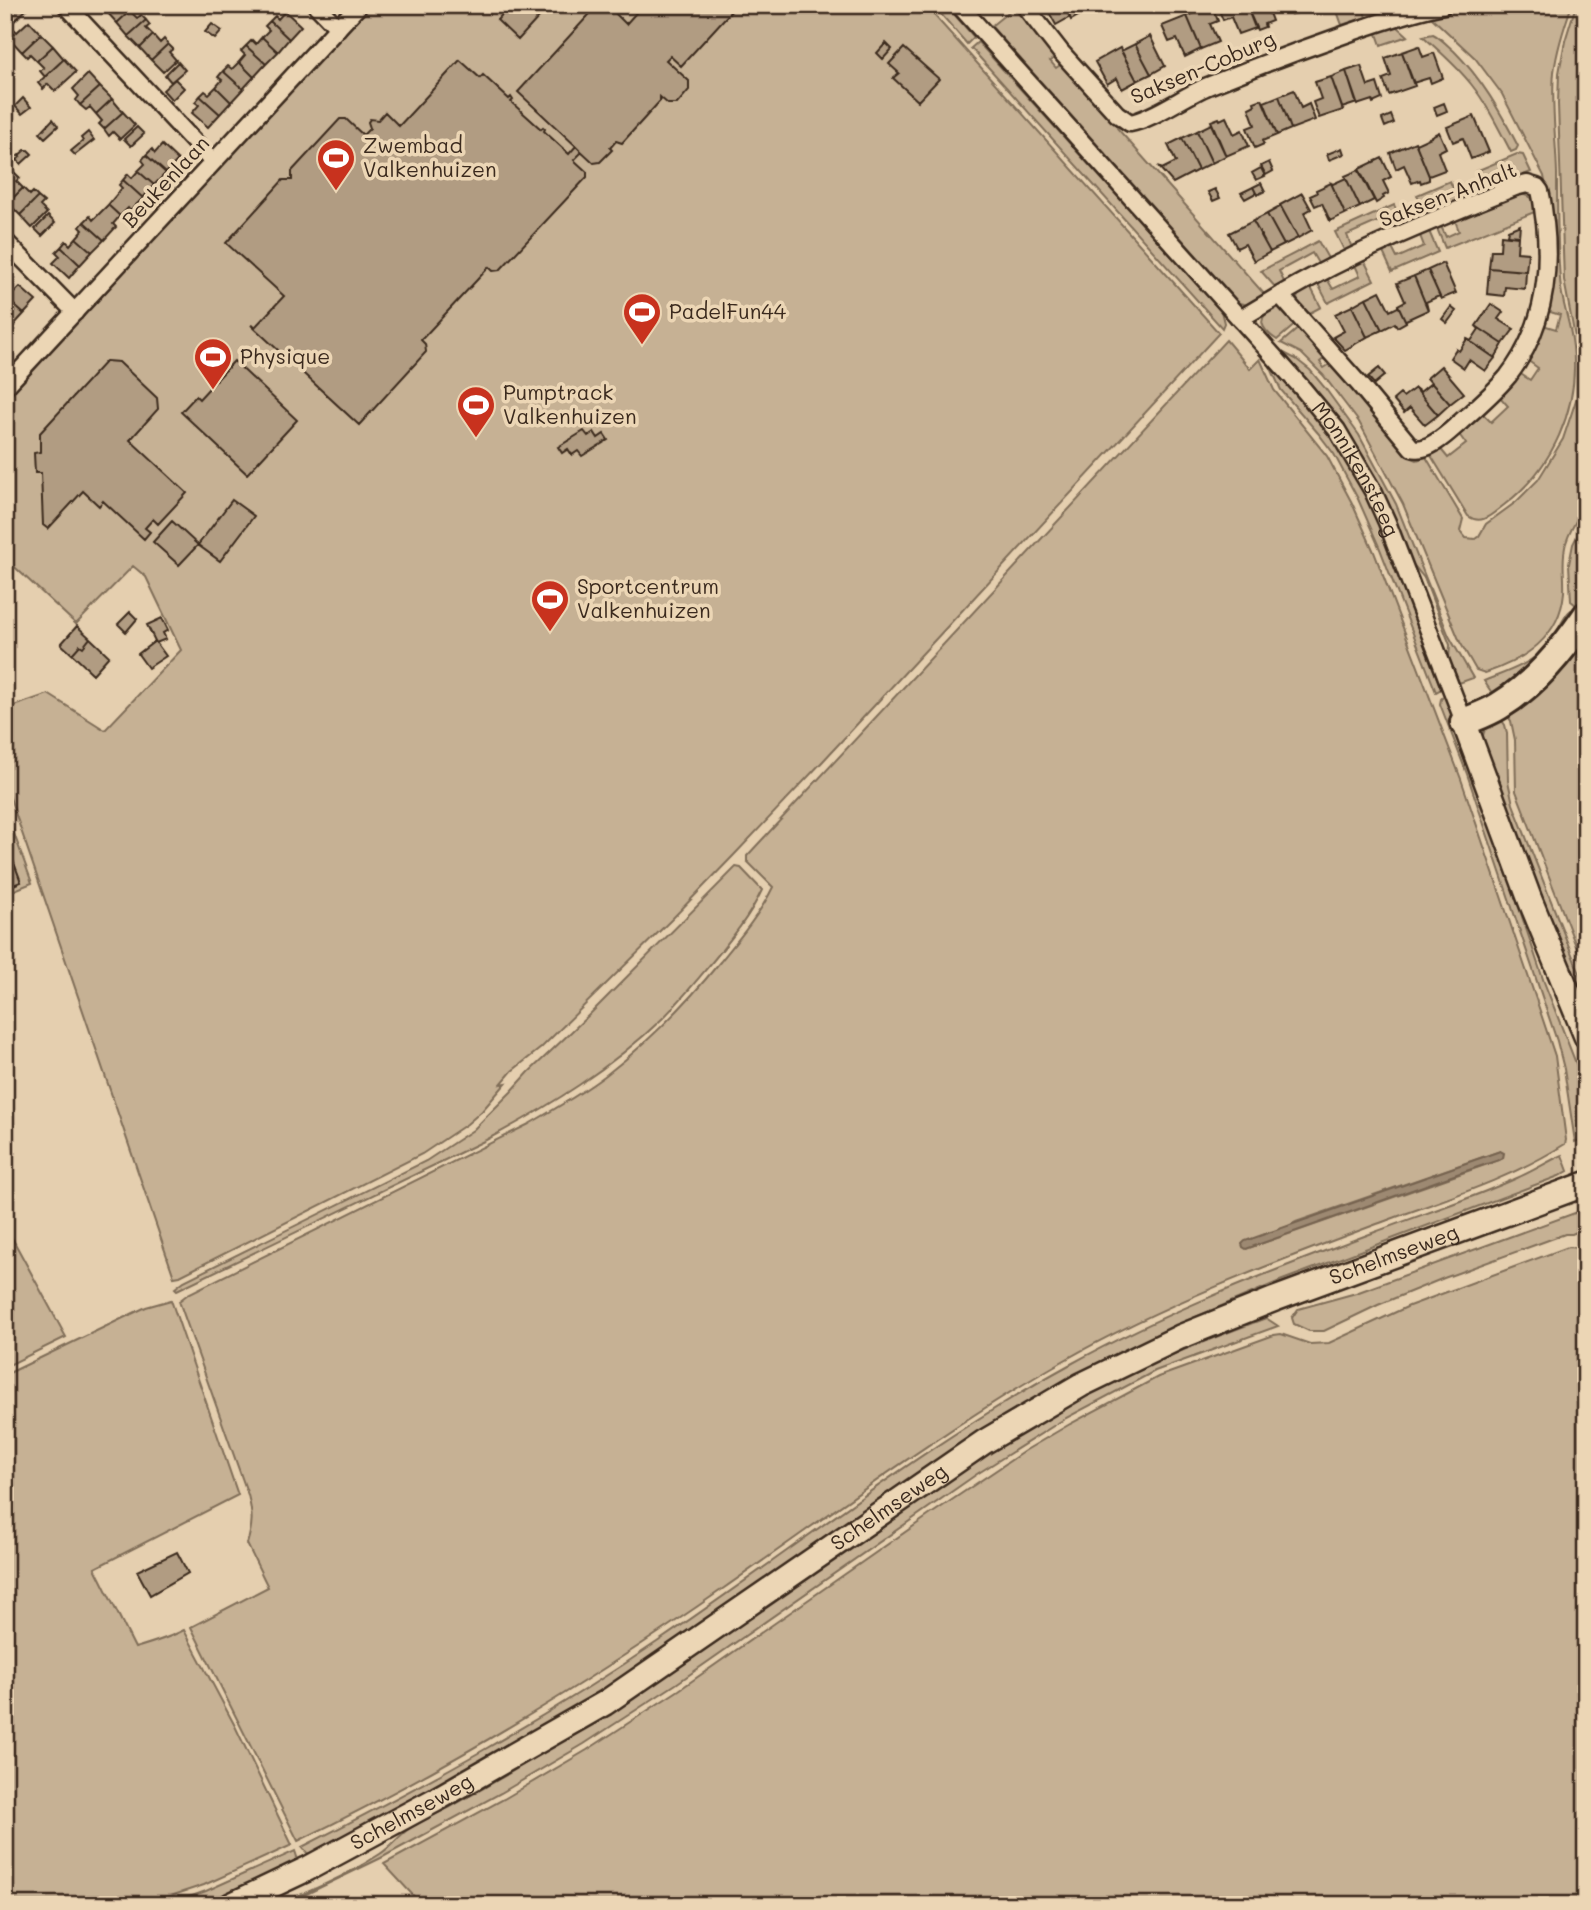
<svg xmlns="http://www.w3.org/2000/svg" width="1591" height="1910" font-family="Mali,sans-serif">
	<rect width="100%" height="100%" fill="#e5cfaf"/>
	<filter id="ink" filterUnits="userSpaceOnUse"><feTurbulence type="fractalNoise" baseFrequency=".0143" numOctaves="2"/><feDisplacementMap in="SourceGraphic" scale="14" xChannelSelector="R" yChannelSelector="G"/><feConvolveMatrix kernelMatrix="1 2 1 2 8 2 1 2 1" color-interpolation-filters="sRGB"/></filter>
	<g filter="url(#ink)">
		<path fill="#c6b194" stroke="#806e59" stroke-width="2" fill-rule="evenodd" d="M 372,5 L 925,5 L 1219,333 L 823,761 L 734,855 L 672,919 L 541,1048 L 512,1071 L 501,1084 L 506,1083 L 482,1111 L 467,1124 L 422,1154 L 180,1276 L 174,1277 L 5,783 L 5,709 L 48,694 L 105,730 L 181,650 L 146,577 L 133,566 L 76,624 L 5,558 L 5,401 L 305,76 Z
			M 933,5 L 946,5 L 974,37 L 967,44 Z
			M 1017,5 L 1057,56 L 1050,61 L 1056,68 L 1063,63 L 1118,124 L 1117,128 L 1265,295 L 1248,305 L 1239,303 L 991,26 Z
			M 1354,5 L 1362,5 L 1366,17 L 1342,25 L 1337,11 Z
			M 1482,5 L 1572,5 C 1564,27 1557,49 1554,72 C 1551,105 1556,140 1557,173 C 1557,208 1557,244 1560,279 C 1561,302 1571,324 1573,347 C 1580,408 1552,469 1504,505 C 1492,514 1482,526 1468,516 L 1430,454 L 1439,447 L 1448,458 L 1466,444 L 1458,433 L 1481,412 L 1491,422 L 1508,406 L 1499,396 L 1519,373 L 1530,380 L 1538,368 L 1527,360 L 1543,325 L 1556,329 L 1560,315 L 1547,311 L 1547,193 L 1544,176 L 1502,94 L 1475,58 L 1430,16 Z
			M 1576,5 L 1586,5 L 1586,504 C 1579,516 1570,529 1566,543 C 1561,559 1565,575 1564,592 C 1560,638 1524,660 1485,673 L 1476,670 L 1460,642 L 1403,504 L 1359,422 L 1323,375 L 1301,353 L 1281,343 L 1300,327 L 1326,357 L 1320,362 L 1324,368 L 1332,363 L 1412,458 L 1417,460 L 1426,457 L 1463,519 L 1460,531 L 1466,538 L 1475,539 L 1479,536 L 1486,524 L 1516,502 L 1538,480 L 1563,439 L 1577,397 L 1578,353 L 1564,280 L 1558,104 L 1559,73 L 1565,41 Z
			M 1396,25 L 1408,36 L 1381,45 L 1376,31 Z
			M 1433,34 C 1441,38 1447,45 1454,51 C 1482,79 1500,111 1518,146 L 1516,150 L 1511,152 C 1499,129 1487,104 1471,84 C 1457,66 1439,51 1423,36 Z
			M 978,42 L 1221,311 L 1224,323 L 1222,328 L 971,48 Z
			M 1517,154 L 1523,155 L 1531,172 L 1502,184 L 1496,171 L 1482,177 L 1487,190 L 1484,191 L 1476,171 Z
			M 1450,181 L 1459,202 L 1449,205 L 1444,193 L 1430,198 L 1435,211 L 1426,215 L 1417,195 Z
			M 1520,193 L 1532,198 L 1537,211 L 1445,248 L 1436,226 L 1440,224 L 1446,237 L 1459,231 L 1454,218 Z
			M 1394,205 L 1403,225 L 1387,232 L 1381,220 L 1347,235 L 1352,248 L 1345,252 L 1335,232 Z
			M 1428,229 L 1438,252 L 1392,272 L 1382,250 L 1391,246 L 1397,258 L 1424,246 L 1419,233 Z
			M 1318,241 L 1329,260 L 1319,265 L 1312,253 L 1279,271 L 1285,284 L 1276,288 L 1261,271 Z
			M 1363,258 L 1374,280 L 1328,303 L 1317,282 L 1326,277 L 1333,289 L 1360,276 L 1354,263 Z
			M 1310,286 L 1321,307 L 1306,315 C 1295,299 1292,297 1310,286 Z
			M 1276,306 L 1280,307 L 1297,323 L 1277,340 C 1259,328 1256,317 1276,306 Z
			M 1226,340 L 1250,369 L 1260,359 L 1274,390 L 1327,456 L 1352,503 L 1374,552 L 1461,779 L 1538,1005 L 1555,1056 L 1566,1140 L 1565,1144 C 1507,1181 1441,1200 1377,1224 C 1270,1264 1163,1304 1063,1361 C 945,1428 836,1510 724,1588 C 588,1683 447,1769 298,1841 L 191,1627 L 268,1587 L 247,1544 C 253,1524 253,1515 248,1495 L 179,1301 L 188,1294 L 529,1124 C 555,1109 581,1094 606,1075 C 649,1042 686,1004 720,962 C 739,939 760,914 773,887 L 747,861 L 747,856 ZM 1500,1151 L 1503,1158 L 1499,1160 L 1246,1249 L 1296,1222 Z
			M 1284,353 L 1296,359 L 1310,370 L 1325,388 L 1359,435 L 1396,504 L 1449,636 L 1473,678 L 1459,683 L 1449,658 L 1450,645 L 1424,578 L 1412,563 L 1375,477 L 1347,430 Z
			M 1270,366 L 1311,411 L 1335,443 L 1370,504 L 1388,548 L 1441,689 L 1436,692 L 1380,549 L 1358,499 L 1334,454 L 1318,433 L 1281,390 Z
			M 1586,519 L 1586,600 L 1581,609 L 1571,601 L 1569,564 L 1573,544 Z
			M 1571,610 L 1578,615 L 1567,632 L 1496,699 L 1484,681 C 1506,672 1531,664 1547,647 C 1557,637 1562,616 1571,610 Z
			M 1586,629 L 1586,972 L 1516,791 L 1515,740 L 1511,721 L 1504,710 Z
			M 1444,696 L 1446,698 L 1465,747 L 1544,982 L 1586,1089 L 1586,1138 L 1575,1142 L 1564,1069 L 1557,1041 L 1467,774 L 1440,704 L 1441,699 Z
			M 1498,715 L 1505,725 L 1507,733 L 1508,781 L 1513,804 L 1577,967 L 1586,986 L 1586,1003 L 1558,939 L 1483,747 C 1481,732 1486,724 1498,715 Z
			M 5,809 L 32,883 L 5,894 L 5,888 L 21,882 L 5,839 Z
			M 736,867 L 741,868 L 762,890 C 750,916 731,939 713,961 C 697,980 681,1000 663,1018 C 611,1068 550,1106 486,1140 L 177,1290 L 175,1288 L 184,1281 L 426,1161 L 473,1130 L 511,1092 L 529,1072 L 591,1013 Z
			M 1562,1155 L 1568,1171 L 1559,1176 L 1280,1281 L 1177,1325 L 1107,1359 L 1054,1389 L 754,1591 L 549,1727 L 312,1855 L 307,1853 L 302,1847 C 426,1784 545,1719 660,1640 C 796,1548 925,1444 1069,1365 C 1167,1311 1271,1271 1375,1232 C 1422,1214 1471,1199 1517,1178 C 1533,1171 1547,1162 1562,1155 Z
			M 1583,1210 L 1586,1215 L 1586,1228 L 1572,1234 L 1565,1234 L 1444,1278 L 1378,1305 L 1324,1331 L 1309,1331 L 1294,1324 L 1292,1318 L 1298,1309 L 1356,1293 Z
			M 5,1225 L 66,1337 L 5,1367 Z
			M 1568,1247 L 1578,1248 L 1586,1252 L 1586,1905 L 422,1905 L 384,1864 L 504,1799 L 587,1750 L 679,1690 L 931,1514 L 1026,1450 L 1070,1424 L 1158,1377 L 1274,1335 L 1281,1334 L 1310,1344 L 1329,1343 L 1409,1306 Z
			M 171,1300 L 238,1495 L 95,1568 L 135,1648 C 152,1643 169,1638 184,1630 L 235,1726 L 292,1845 L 204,1885 L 143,1905 L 5,1905 L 5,1375 L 146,1307 Z
			M 1266,1318 L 1278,1326 L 1155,1371 L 1066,1418 L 977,1474 L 676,1684 L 584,1744 L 501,1793 L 381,1858 L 284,1905 L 269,1905 C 302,1897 351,1873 380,1854 C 390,1848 397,1838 406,1831 C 420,1821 437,1814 452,1806 C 563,1744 669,1675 772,1602 C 867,1536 961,1463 1063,1407 C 1128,1371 1196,1344 1266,1318 Z
			M 295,1851 L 297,1857 L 294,1865 L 206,1905 L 167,1905 L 206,1891 Z"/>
		<path fill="#9d8972" stroke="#766350" stroke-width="2" d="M 1500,1151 L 1504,1153 L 1503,1158 L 1499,1160 L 1457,1174 L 1246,1249 L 1243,1247 L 1242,1244 L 1245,1241 Z"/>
		<path fill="#b19c82" stroke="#3b2a1e" stroke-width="2" d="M 24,5 L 27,9 L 5,30 L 5,6 Z
			M 112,5 L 125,5 L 130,11 L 117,23 L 106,11 Z
			M 511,5 L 550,5 L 518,40 L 497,20 Z
			M 598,5 L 607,5 L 626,24 L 643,5 L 740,5 L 736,10 L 734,8 L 681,66 L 670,56 L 666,60 L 689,81 L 689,90 L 677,104 L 668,104 L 660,97 L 660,101 L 622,143 L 616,141 L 610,148 L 612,150 L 600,162 L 594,163 L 518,92 Z
			M 1045,5 L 1064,5 L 1070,17 L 1056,25 Z
			M 1064,5 L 1082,5 L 1087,11 L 1071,20 Z
			M 1212,5 L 1218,21 L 1210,24 L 1218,42 L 1201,49 L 1187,16 Z
			M 1217,5 L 1246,5 L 1255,28 L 1238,34 L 1231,17 L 1223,20 Z
			M 1246,5 L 1266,5 L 1272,21 L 1264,24 L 1265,27 L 1257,30 Z
			M 1288,5 L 1307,5 L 1309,11 L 1291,14 Z
			M 130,11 L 137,18 L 141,15 L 146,20 L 128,36 L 117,23 Z
			M 285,11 L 301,26 L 289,39 L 270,21 L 275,16 L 278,19 Z
			M 1187,16 L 1201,49 L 1185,57 L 1177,39 L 1169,42 L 1162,26 Z
			M 146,20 L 150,25 L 146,28 L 153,35 L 140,48 L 128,36 Z
			M 29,21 L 41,34 L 22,52 L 10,39 L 14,36 L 10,32 L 14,29 L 17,32 Z
			M 270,21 L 289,39 L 278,52 L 262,37 L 269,30 L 265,26 Z
			M 212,24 L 222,31 L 215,39 L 205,32 Z
			M 41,34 L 53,46 L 37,61 L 30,54 L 27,57 L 22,52 Z
			M 153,35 L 160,43 L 164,39 L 168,44 L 151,60 L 140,48 Z
			M 1150,36 L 1165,66 L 1151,74 L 1135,44 Z
			M 262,37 L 278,52 L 266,64 L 246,46 L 252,40 L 256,44 Z
			M 886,43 L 892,49 L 883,59 L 877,53 Z
			M 168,44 L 173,49 L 169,52 L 176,60 L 163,72 L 151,60 Z
			M 1135,44 L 1151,74 L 1137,81 L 1121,51 Z
			M 53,46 L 64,59 L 45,77 L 40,71 L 44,68 L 37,61 Z
			M 246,46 L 266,64 L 254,77 L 239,62 L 245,55 L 241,51 Z
			M 1419,46 L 1423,57 L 1434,53 L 1443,78 L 1431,83 L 1429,78 L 1413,83 L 1402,52 Z
			M 904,48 L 939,79 L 918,101 L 893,78 L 899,73 L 889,64 Z
			M 1120,48 L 1137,81 L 1122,89 L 1117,78 L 1107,84 L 1095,62 Z
			M 1402,52 L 1415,86 L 1389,95 L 1383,79 L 1391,76 L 1385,58 Z
			M 64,59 L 76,72 L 55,91 L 48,84 L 43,89 L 38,83 Z
			M 460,60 L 480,78 L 483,75 L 509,99 L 511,97 L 513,100 L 511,102 L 541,129 L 543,127 L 545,129 L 544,131 L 569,154 L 576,146 L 582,152 L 574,160 L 587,172 L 587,177 L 500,270 L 493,271 L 489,267 L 421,340 L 425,344 L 426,352 L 359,425 L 251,325 L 255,327 L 284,296 L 226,243 L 283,180 L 292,180 L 292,171 L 340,119 L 346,119 L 363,135 L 370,128 L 368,122 L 370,119 L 378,120 L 385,112 L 399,126 Z
			M 178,62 L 185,70 L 171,82 L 165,75 Z
			M 239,62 L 254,77 L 243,89 L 223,71 L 228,66 L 232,69 Z
			M 1361,66 L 1368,86 L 1377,83 L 1382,99 L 1373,103 L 1372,100 L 1357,105 L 1346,71 Z
			M 223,71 L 243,89 L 231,102 L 216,87 L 222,80 L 218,77 Z
			M 1346,71 L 1357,103 L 1342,108 L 1331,77 Z
			M 88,74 L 100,87 L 80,105 L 76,100 L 79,96 L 73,89 Z
			M 1331,77 L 1343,110 L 1319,118 L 1313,102 L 1321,99 L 1315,82 Z
			M 175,79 L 184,88 L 172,100 L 163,90 Z
			M 100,87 L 112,99 L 96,114 L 90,107 L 86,110 L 80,105 Z
			M 216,87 L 231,102 L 220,114 L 200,96 L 205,91 L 209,94 Z
			M 1294,90 L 1301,108 L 1309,104 L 1315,120 L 1291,129 L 1279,96 Z
			M 200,96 L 220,114 L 208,127 L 192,113 L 199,105 L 195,102 Z
			M 1279,96 L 1291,129 L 1277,135 L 1264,102 Z
			M 23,98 L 31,107 L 22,114 L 15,106 Z
			M 112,99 L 123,112 L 104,129 L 99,124 L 102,121 L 96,114 Z
			M 1262,99 L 1277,135 L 1262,141 L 1264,144 L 1255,148 L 1247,128 L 1255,125 L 1249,108 L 1255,105 L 1254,102 Z
			M 1444,103 L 1447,111 L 1437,115 L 1434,107 Z
			M 123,112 L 135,125 L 120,139 L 113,132 L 109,136 L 104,129 Z
			M 1391,115 L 1394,123 L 1385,127 L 1382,119 Z
			M 1474,116 L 1489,152 L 1471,159 L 1463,138 L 1453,142 L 1447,127 Z
			M 1226,117 L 1234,134 L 1242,130 L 1249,146 L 1226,156 L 1211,121 L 1219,118 L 1220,120 Z
			M 53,119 L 58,126 L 45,138 L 40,133 Z
			M 1211,124 L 1226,156 L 1212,163 L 1197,131 Z
			M 137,127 L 144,134 L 131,146 L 124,139 Z
			M 1197,131 L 1212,163 L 1198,170 L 1182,138 Z
			M 88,132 L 94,140 L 75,155 L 71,151 L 83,141 L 81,138 Z
			M 1439,132 L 1446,148 L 1438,152 L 1445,170 L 1429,176 L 1415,142 L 1416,144 L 1431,137 L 1431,136 Z
			M 1182,138 L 1198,170 L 1173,183 L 1158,166 L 1162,169 L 1176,162 L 1168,145 Z
			M 1415,142 L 1429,176 L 1429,180 L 1421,183 L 1420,180 L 1412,183 L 1404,165 L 1396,169 L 1390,153 Z
			M 162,145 L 178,160 L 166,173 L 146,155 L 152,149 L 155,153 Z
			M 1342,148 L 1344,154 L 1329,160 L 1327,154 Z
			M 25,150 L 28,150 L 32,154 L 21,164 L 17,160 L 20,157 L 18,156 Z
			M 146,155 L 166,173 L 154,185 L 138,171 L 145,164 L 142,160 Z
			M 1382,158 L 1391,177 L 1383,181 L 1389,193 L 1383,196 L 1384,198 L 1376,203 L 1359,169 Z
			M 1269,162 L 1273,171 L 1266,175 L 1261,166 Z
			M 1261,168 L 1265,176 L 1256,180 L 1252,173 Z
			M 1358,169 L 1374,200 L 1360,207 L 1345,176 L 1359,170 Z
			M 138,171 L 154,185 L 143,198 L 123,180 L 128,174 L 132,178 Z
			M 14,172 L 20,178 L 16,181 L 23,188 L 8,203 L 5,200 L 5,181 Z
			M 1345,176 L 1360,207 L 1345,214 L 1331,183 L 1333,184 L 1346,178 Z
			M 123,180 L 143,198 L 130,211 L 128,208 L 120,216 L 108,205 L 122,188 L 119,185 Z
			M 1261,183 L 1265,191 L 1257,195 L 1253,187 Z
			M 1331,183 L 1345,214 L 1330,221 L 1322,203 L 1315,206 L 1310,196 L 1317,193 L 1316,190 Z
			M 1253,187 L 1256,193 L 1245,199 L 1241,193 Z
			M 23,188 L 30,195 L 33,192 L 38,197 L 20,215 L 8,203 Z
			M 1215,189 L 1220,198 L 1213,201 L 1208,192 Z
			M 1302,193 L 1311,209 L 1304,213 L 1312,230 L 1298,238 L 1280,205 Z
			M 38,197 L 44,202 L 40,206 L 47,213 L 32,228 L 20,215 Z
			M 108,205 L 120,216 L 113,224 L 116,227 L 104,240 L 84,222 L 90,216 L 93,220 Z
			M 1280,205 L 1298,238 L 1284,245 L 1267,214 L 1280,207 Z
			M 1267,214 L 1284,245 L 1270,252 L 1253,221 Z
			M 48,216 L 55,223 L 42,236 L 35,229 Z
			M 1253,221 L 1270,252 L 1254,261 L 1245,244 L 1237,248 L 1229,233 Z
			M 84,222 L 104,240 L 92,252 L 76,238 L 83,230 L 80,227 Z
			M 1520,225 L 1519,236 L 1507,235 L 1508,230 Z
			M 1501,235 L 1518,237 L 1517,252 L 1528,253 L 1526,271 L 1489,268 L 1491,250 L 1500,250 Z
			M 76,238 L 92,252 L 80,265 L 61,247 L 66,241 L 70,245 Z
			M 61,247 L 80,265 L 69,278 L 53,263 L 60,256 L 56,252 Z
			M 1443,263 L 1456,293 L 1441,299 L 1428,270 Z
			M 1489,268 L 1526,271 L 1525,289 L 1505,287 L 1504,296 L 1487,294 Z
			M 1428,270 L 1441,299 L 1439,296 L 1426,302 L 1428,310 L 1414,276 Z
			M 1414,276 L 1428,310 L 1406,320 L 1406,322 L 1398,305 L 1405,301 L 1397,283 Z
			M 20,287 L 36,301 L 24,314 L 5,297 L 9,291 L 13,294 Z
			M 1380,291 L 1390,311 L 1398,307 L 1398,305 L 1406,322 L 1397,327 L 1395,323 L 1382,330 L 1366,298 Z
			M 1366,298 L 1382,330 L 1367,337 L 1352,306 Z
			M 8,300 L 24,314 L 12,327 L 5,321 L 5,303 Z
			M 1491,304 L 1503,312 L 1498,319 L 1514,329 L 1503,344 L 1476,326 Z
			M 1352,306 L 1367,337 L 1345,350 L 1333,337 L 1344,331 L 1335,314 Z
			M 1451,307 L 1456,311 L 1447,323 L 1442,319 Z
			M 1476,326 L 1503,344 L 1495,358 L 1467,339 L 1471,341 L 1479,329 Z
			M 1467,339 L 1495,358 L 1485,371 L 1469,360 L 1464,368 L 1450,358 L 1456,349 L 1459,351 Z
			M 106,361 L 119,362 L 157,398 L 158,409 L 130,440 L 187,493 L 158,524 L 153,519 L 145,528 L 150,532 L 144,539 L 103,501 L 99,506 L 83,491 L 48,529 L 43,525 L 41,473 L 35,473 L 34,453 L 40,452 L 40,433 Z
			M 234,361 L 297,420 L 247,474 L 181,412 L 196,396 L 199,399 Z
			M 1441,366 L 1464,393 L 1450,404 L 1427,378 Z
			M 1379,368 L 1385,375 L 1374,384 L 1368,377 Z
			M 1427,378 L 1450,404 L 1438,415 L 1415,388 L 1420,392 L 1431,383 Z
			M 1415,388 L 1438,415 L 1425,425 L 1410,408 L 1404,413 L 1393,400 L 1400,394 L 1403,397 Z
			M 584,431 L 588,436 L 594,432 L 598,438 L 604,434 L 608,440 L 582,456 L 578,451 L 572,455 L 568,449 L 562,453 L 558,447 Z
			M 232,500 L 254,516 L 220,561 L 198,545 Z
			M 172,521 L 198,545 L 179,565 L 153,542 Z
			M 130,612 L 137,619 L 126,632 L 118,624 Z
			M 162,618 L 168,630 L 163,633 L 166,639 L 156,643 L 147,625 Z
			M 77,626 L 90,638 L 83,647 L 80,645 L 72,654 L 61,644 Z
			M 90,638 L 109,656 L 93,674 L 72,654 L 80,645 L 83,647 Z
			M 155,641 L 166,656 L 148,668 L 138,654 Z
			M 5,839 L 21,882 L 5,888 Z
			M 177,1552 L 188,1573 L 150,1595 L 137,1571 Z"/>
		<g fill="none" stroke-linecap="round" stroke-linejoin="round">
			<defs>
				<g id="street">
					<path d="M 66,5 L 213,162"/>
					<path d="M 316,5 L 338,28"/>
					<path id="s1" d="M 959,5 L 1303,389 L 1337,430 L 1373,491 L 1387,522 L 1464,722"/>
					<path d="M 1024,5 L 1060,51 L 1117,114 L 1130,123 C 1151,120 1186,95 1208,86 C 1250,69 1292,53 1335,38 C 1371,25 1406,13 1443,5"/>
					<path d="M 5,241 L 75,312"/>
					<path d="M 1240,319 L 1280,295 L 1359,384 L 1412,448 C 1427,453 1447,434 1457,425 C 1475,409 1493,394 1508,376 C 1542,332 1551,277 1545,222 C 1543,212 1543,201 1540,191 L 1537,187 L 1527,184 L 1515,187 C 1435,219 1355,251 1280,295"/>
					<path d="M 5,387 L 359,5"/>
				</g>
				<g id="secondary">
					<path d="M 1464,722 L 1530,900 L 1586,1036"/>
					<path id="s2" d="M 231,1905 L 307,1869 L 437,1799 L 605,1703 L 984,1442 L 1081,1385 L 1180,1337 L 1275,1299 L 1586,1184"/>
				</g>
				<path id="primary" d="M 1464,722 C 1476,717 1488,713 1499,706 C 1535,684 1562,651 1586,616"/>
			</defs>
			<use href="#street" stroke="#3b2a1e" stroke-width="21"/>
			<use href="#secondary" stroke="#3b2a1e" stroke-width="28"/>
			<use href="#primary" stroke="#3b2a1e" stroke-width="32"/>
			<use href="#street" stroke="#ecd6b5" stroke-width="16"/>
			<use href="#secondary" stroke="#ecd6b5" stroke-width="23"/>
			<use href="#primary" stroke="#ecd6b5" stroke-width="26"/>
		</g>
	</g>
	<defs>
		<symbol id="stadium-pin" viewBox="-11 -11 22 30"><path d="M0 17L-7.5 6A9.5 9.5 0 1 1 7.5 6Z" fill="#c8321e" stroke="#ecd6b5"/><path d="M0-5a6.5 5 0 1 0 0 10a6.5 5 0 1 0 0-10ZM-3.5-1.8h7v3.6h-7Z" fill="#fff"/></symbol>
	</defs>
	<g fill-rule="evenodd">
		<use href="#stadium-pin" x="314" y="136" width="44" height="60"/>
		<use href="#stadium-pin" x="620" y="290" width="44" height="60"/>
		<use href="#stadium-pin" x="191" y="335" width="44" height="60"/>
		<use href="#stadium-pin" x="454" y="383" width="44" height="60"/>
		<use href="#stadium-pin" x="528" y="577" width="44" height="60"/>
	</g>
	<g text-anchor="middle" stroke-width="7" stroke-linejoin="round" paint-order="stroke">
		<g font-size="21" fill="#3b2a1e" stroke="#ecd6b5">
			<text transform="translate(1203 68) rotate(-23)" y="7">Saksen-Coburg</text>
			<text transform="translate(166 182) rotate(-47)" y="7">Beukenlaan</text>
			<text transform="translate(1448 195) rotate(-21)" y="7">Saksen-Anhalt</text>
			<text dy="7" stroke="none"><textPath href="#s1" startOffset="612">Monnikensteeg</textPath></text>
			<text dy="7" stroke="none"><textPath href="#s2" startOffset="1337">Schelmseweg</textPath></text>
			<text dy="7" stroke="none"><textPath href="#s2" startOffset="770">Schelmseweg</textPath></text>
			<text dy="7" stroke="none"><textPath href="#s2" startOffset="203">Schelmseweg</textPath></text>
		</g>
		<g font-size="21" fill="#3b2a1e" stroke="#ecd6b5" text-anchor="start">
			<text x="363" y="153">Zwembad<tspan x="363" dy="24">Valkenhuizen</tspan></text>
			<text x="669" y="319">PadelFun44</text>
			<text x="240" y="364">Physique</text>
			<text x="503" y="400">Pumptrack<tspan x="503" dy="24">Valkenhuizen</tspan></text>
			<text x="577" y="594">Sportcentrum<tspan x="577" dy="24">Valkenhuizen</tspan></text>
		</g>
	</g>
	<rect width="1591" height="1910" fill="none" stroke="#ecd6b5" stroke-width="28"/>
	<rect x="14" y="14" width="1563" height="1882" fill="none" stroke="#3b2a1e" stroke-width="2.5" filter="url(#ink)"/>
</svg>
